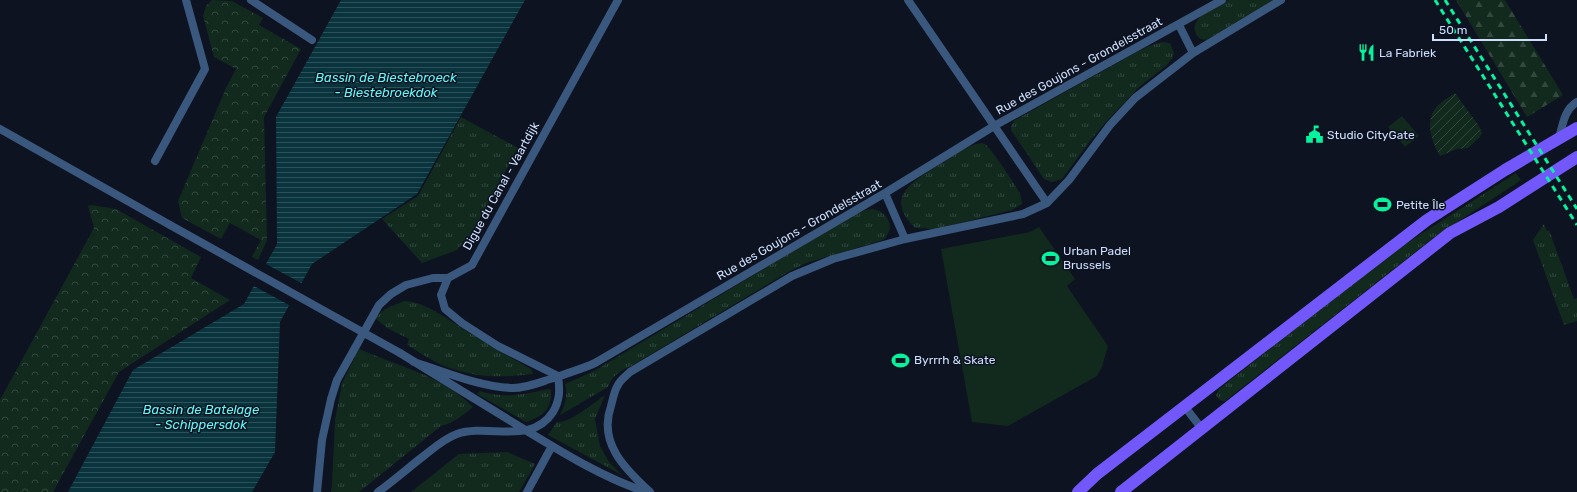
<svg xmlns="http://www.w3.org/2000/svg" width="1577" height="492" font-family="Rubik,sans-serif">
	<defs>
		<pattern id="grass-tufts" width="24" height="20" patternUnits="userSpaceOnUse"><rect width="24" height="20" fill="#112a1d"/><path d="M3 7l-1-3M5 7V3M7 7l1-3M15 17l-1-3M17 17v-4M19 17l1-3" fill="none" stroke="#32483f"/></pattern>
		<pattern id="forest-firs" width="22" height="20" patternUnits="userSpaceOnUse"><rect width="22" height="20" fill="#112a1d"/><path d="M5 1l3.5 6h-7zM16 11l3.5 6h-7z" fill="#32483f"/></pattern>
		<pattern id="park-crowns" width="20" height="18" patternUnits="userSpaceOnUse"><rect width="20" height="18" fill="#112a1d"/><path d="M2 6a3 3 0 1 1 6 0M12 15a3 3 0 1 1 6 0" fill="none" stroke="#32483f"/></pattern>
		<pattern id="garden-furrows" width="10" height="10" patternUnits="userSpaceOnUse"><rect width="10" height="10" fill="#112a1d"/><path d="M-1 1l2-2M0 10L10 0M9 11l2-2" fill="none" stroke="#32483f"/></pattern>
		<pattern id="water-rules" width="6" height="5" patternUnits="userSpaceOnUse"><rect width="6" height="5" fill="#0a343d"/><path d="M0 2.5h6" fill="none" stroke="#2c515a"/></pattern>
	</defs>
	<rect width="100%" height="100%" fill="#0d1320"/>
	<path fill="url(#grass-tufts)" d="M 1229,0 L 1275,0 L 1206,40 L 1200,39 C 1181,20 1216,7 1229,0 Z
		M 1162,42 L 1170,43 L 1174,53 L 1172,59 L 1166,66 L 1139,87 L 1105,123 L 1090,141 L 1062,179 L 1052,182 L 1044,179 L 1011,130 L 1011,126 L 1015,120 L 1146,47 Z
		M 461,117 L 518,148 L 473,231 L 457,250 L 422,263 L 382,219 L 418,196 Z
		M 981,143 L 985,144 L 990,149 L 1003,167 L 1020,193 L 1022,204 L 1012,210 L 936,229 L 915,228 C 883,196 913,182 940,164 C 952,157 966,145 981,143 Z
		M 1516,173 L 1521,180 L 1433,238 L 1225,401 C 1220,401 1218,399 1216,395 L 1219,389 L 1393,252 Z
		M 872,209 C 889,211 896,229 883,240 L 806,263 L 788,272 L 633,365 C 622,370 612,375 608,387 L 560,415 C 565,404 568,396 565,384 L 594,371 L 855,214 L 866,210 Z
		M 1544,224 L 1547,231 L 1549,230 L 1574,299 L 1577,298 L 1577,321 L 1564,325 L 1533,240 Z
		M 404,301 C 427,301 455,325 475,336 C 493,348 512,358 531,369 L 533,374 C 498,378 475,378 442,365 C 430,360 418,351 407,345 L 409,339 L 387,328 L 375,318 L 385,309 Z
		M 359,349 C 398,366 443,376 473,407 C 463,415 454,423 441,426 L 359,492 L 331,492 L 332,485 L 335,420 L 342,383 Z
		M 549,389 L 551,390 C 552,409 544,416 526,422 L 477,394 L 480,391 C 504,399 525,394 549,389 Z
		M 605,395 L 595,419 L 598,436 L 600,446 L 609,462 L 622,475 L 548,435 L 557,422 C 569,424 595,402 605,395 Z
		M 507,452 L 535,464 L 519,492 L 411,492 L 459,454 Z"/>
	<path fill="url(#forest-firs)" d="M 1456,0 L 1505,0 L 1563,95 L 1527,117 Z"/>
	<path fill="url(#park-crowns)" d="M 212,0 L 232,1 L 263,18 L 259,25 L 301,49 L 264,117 L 267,240 L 258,260 L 252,257 L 261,240 L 230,223 L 221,239 L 182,218 L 178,201 L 226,88 L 236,69 L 214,57 L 203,16 L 206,6 Z
		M 91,205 L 116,209 L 201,257 L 191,278 L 230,300 L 119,372 L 53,492 L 0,492 L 0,400 L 94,228 L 88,206 Z"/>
	<path fill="url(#garden-furrows)" d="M 1455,93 L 1479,126 L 1482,133 L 1480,137 L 1468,148 L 1457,149 L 1440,156 C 1432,143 1425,122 1435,109 C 1440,102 1448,98 1455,93 Z"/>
	<path fill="#112a1d" d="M 1402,116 L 1419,136 L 1405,147 L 1388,127 Z
		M 1039,227 L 1075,279 L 1067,286 L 1108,346 L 1102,367 L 1097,376 L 1008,426 L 972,422 L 941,249 L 1030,232 Z"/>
	<path fill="url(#water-rules)" d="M 341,0 L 525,0 L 417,194 L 312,264 L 280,322 L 275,452 L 252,492 L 68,492 L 133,370 L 244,304 L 277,244 L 276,117 Z"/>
	<path fill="#0d1320" d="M 264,263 L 303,284 L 291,306 L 252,285 Z"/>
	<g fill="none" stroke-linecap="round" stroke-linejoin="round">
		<path stroke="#3a577e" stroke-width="8" d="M 251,0 L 312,40
			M 908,0 L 1047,203
			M 1179,25 L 1193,53
			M 0,129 L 170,225
			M 1559,138 C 1563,124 1564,110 1577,102
			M 155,161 L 205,69 L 186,0
			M 885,193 L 905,239
			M 448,278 L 441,295 L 445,309 L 462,323 L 498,346 L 558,376
			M 400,353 C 442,379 485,405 527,431 C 565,454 604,478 646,492
			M 414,362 C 446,372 479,387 513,388 C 529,388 542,381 557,377 C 570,372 582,369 595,363 L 885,193 L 994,126 L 1222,0
			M 1185,407 L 1202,429
			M 317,492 L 322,440 L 331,399 L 337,380 L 379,305 L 391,294 L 406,285 L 433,278 L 448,278 L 472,265 L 618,0
			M 378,492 C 393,481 407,469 421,458 C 433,449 443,439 457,434 C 489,423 531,446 553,412 C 560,400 560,390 558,376
			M 527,492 L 552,446
			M 650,492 C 625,469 598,443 611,406 C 613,399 614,391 618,385 C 620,380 626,376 630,372 L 792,276 L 833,259 L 905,239 L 1023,214 L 1047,203 L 1069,180 L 1110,125 L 1135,98 L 1193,53 L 1281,0"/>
		<path stroke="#7258fb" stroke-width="12" d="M 1078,492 L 1097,474 L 1427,220 L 1505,170 L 1577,128
			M 1121,492 L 1450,233 L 1499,207 L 1577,157"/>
		<path stroke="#06f29c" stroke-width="3" stroke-dasharray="6 5" stroke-linecap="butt" d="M 1435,0 L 1577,225
			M 1445,0 L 1577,209"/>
		<path stroke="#3a577e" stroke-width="8" d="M 170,225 L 400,353"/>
	</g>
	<defs>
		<symbol id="restaurant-bare" viewBox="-9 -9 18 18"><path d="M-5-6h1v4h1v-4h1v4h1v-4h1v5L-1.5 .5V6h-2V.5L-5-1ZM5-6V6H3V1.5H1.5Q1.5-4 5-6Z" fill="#06f29c" stroke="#0d1320" stroke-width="2.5" paint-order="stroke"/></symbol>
		<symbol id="civic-bare" viewBox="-9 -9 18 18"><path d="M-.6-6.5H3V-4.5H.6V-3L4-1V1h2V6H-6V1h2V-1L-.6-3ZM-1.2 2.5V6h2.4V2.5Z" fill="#06f29c" stroke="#0d1320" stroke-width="2.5" paint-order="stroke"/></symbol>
		<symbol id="stadium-bare" viewBox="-9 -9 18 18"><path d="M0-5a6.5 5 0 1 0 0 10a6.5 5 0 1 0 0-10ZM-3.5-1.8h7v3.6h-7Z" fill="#06f29c" stroke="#0d1320" stroke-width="2.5" paint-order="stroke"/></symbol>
	</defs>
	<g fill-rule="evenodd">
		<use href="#restaurant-bare" x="1354" y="40" width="25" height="25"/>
		<use href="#civic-bare" x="1302" y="122" width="25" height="25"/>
		<use href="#stadium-bare" x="1370" y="192" width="25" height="25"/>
		<use href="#stadium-bare" x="1038" y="246" width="25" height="25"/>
		<use href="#stadium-bare" x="888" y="348" width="25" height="25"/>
	</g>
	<g text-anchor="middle" stroke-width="3" stroke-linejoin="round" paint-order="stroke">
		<g font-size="12" fill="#cedffe" stroke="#0d1320" text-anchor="start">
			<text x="1379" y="57">La Fabriek</text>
			<text x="1327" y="139">Studio CityGate</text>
			<text x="1396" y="209">Petite Île</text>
			<text x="1063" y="255">Urban Padel<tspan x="1063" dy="14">Brussels</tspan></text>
			<text x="914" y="364">Byrrrh &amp; Skate</text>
		</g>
		<g font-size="12" fill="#cedffe" stroke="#0d1320">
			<text transform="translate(1079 66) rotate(-29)" y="4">Rue des Goujons - Grondelsstraat</text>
			<text transform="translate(501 186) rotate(-61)" y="4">Digue du Canal - Vaartdijk</text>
			<text transform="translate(799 230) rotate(-30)" y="4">Rue des Goujons - Grondelsstraat</text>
		</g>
		<g font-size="13" font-style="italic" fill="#5ffbfb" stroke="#0d1320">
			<text x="386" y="82">Bassin de Biestebroeck<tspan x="386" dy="15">- Biestebroekdok</tspan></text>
			<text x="201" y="414">Bassin de Batelage<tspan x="201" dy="15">- Schippersdok</tspan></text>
		</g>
	</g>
	<path d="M1433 34v6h113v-6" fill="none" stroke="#cedffe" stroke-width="2"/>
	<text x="1439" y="34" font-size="12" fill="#cedffe" stroke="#0d1320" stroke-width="3" paint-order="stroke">50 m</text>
</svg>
